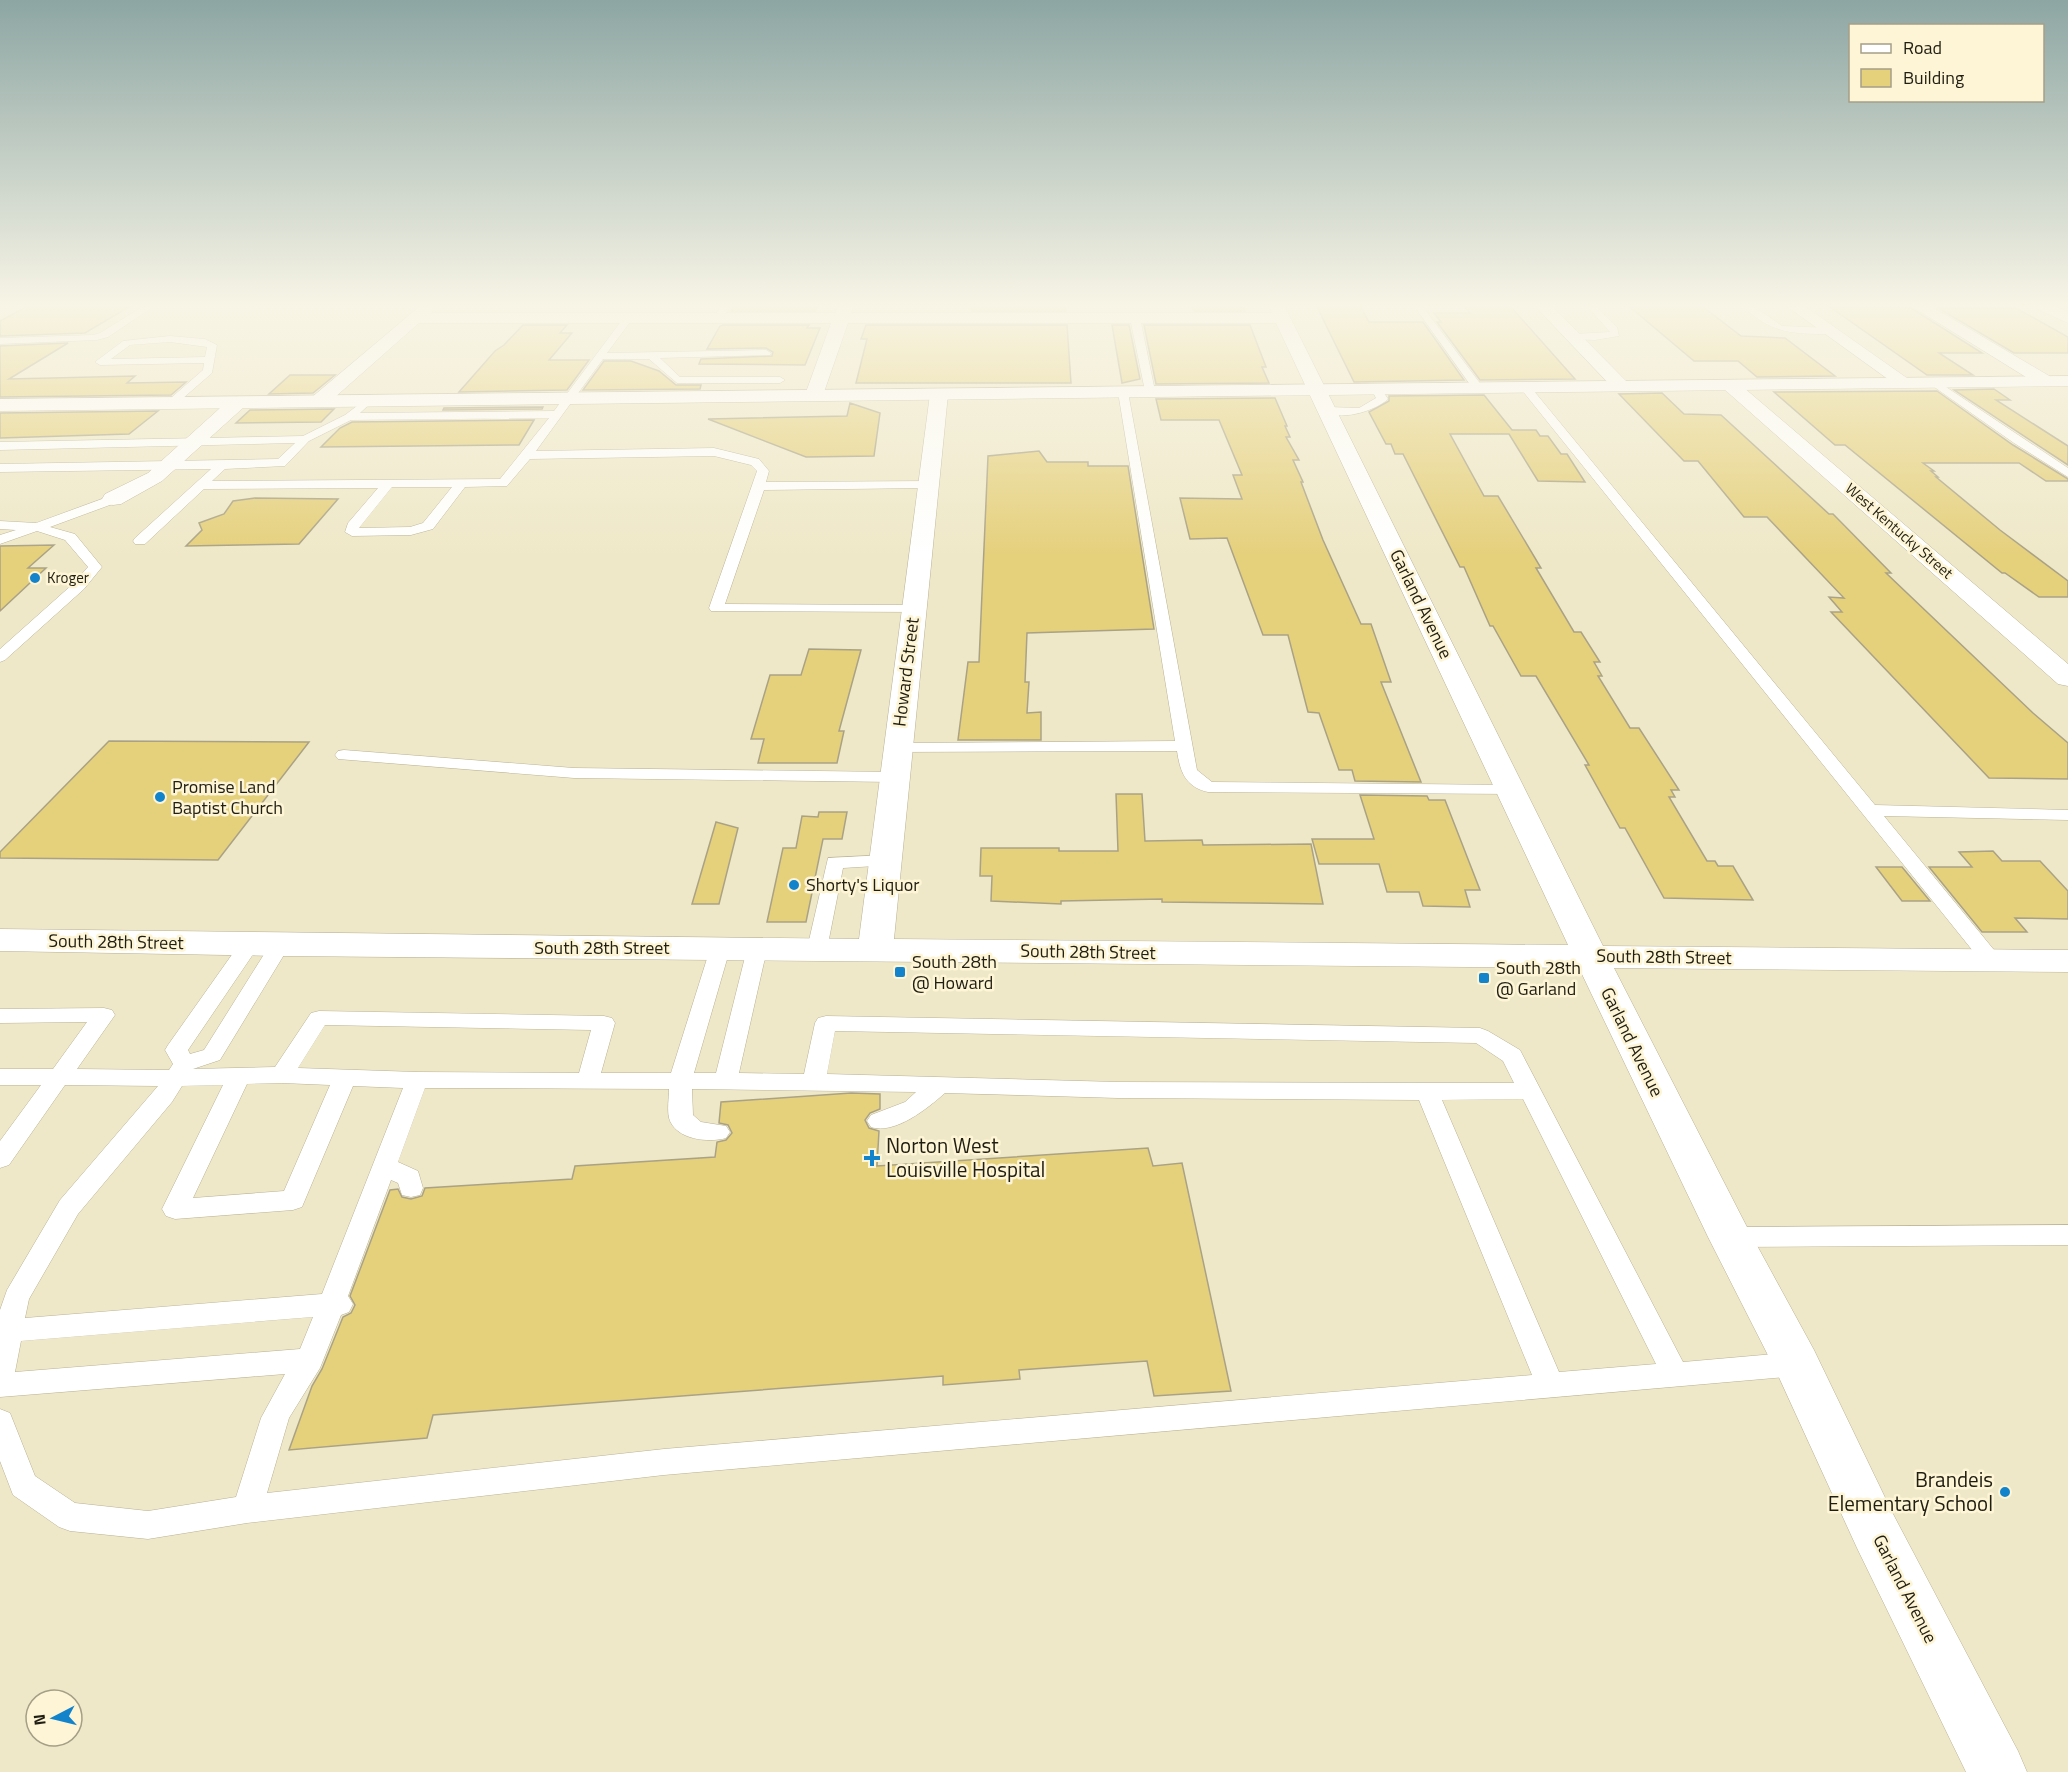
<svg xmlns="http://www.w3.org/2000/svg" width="2068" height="1772" font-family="'Titillium Web',sans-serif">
	<rect width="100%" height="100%" fill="#efe8c8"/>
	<path fill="#e5d07c" stroke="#aaa285" stroke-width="1.5" d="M 26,307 L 129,307 L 85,333 L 0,336 L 0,321 Z
		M 733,307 L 817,307 L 815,311 L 731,311 Z
		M 972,307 L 1065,307 L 1066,311 L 972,311 Z
		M 1192,307 L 1243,307 L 1245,311 L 1194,311 Z
		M 1317,307 L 1361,307 L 1369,322 L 1423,322 L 1464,380 L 1354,382 Z
		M 1465,307 L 1511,307 L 1575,379 L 1480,380 L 1437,322 L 1441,322 L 1434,313 L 1470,313 Z
		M 1630,307 L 1703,307 L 1741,336 L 1785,338 L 1835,376 L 1757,377 L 1738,361 L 1694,361 Z
		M 1830,307 L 1911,308 L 1982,353 L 1939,353 L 1973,375 L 1927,375 Z
		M 1938,308 L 2016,308 L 2068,337 L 2068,353 L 2014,353 Z
		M 523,325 L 567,325 L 560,333 L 572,333 L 549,360 L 589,360 L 567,390 L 459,392 L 495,351 L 504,345 Z
		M 723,325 L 809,325 L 807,328 L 820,328 L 805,365 L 699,364 L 701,359 L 772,356 L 773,352 L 766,348 L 707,349 L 720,326 Z
		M 866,325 L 1067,325 L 1071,383 L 856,383 L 867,339 L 861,339 Z
		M 1112,325 L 1129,325 L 1140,379 L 1122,383 Z
		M 1144,325 L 1250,325 L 1266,367 L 1262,367 L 1269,383 L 1156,384 Z
		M 68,343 L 9,379 L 135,376 L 127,383 L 186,382 L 171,395 L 0,397 L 0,346 Z
		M 604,361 L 631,361 L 659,371 L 676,385 L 701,385 L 700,389 L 583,390 Z
		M 290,375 L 335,375 L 313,393 L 269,394 Z
		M 1994,389 L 2010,400 L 1996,400 L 2068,446 L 2068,465 L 1954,390 Z
		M 1937,391 L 2013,445 L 2068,479 L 2068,481 L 2046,481 L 2019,463 L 1923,463 L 1934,471 L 1931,471 L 1938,477 L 1936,477 L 2000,530 L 2068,581 L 2068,597 L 2039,597 L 2005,573 L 2002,573 L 1845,445 L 1835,445 L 1774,392 Z
		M 1662,393 L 1684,414 L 1721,415 L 1829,514 L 1833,514 L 1891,573 L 1886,573 L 2033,713 L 2068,743 L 2068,779 L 1989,778 L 1831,612 L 1842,612 L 1829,597 L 1844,598 L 1767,517 L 1744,517 L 1698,461 L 1684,461 L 1619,394 Z
		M 1484,395 L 1512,430 L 1536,430 L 1540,436 L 1548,436 L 1561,454 L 1567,454 L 1585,482 L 1538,481 L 1509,434 L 1450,434 L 1484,496 L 1498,496 L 1541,568 L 1536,568 L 1574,632 L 1581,632 L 1600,662 L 1594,662 L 1602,676 L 1598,676 L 1630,728 L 1639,728 L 1679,790 L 1671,790 L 1675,797 L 1669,797 L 1707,861 L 1715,861 L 1718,866 L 1733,866 L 1753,900 L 1664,898 L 1625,828 L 1620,828 L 1585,765 L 1589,765 L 1536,676 L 1521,676 L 1493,626 L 1490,626 L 1464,567 L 1460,567 L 1403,454 L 1395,454 L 1391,444 L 1386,444 L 1369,412 L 1389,401 L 1389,396 Z
		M 1275,398 L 1287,426 L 1285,426 L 1290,437 L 1286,437 L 1299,460 L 1293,460 L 1303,482 L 1301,482 L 1323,540 L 1361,624 L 1371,624 L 1391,682 L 1381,682 L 1421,782 L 1355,781 L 1352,770 L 1339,770 L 1319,713 L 1308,712 L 1288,635 L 1263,635 L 1227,538 L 1190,539 L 1180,498 L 1242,499 L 1233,475 L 1242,475 L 1219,420 L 1161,420 L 1156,399 Z
		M 850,403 L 880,413 L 874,456 L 806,457 L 708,419 L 847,416 Z
		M 543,407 L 542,409 L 443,410 L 444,408 Z
		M 334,409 L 321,422 L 236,423 L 250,410 Z
		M 158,411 L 129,434 L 0,438 L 0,413 Z
		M 534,420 L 519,445 L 321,447 L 340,428 L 352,422 Z
		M 1039,451 L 1047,462 L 1088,462 L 1088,466 L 1128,466 L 1154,629 L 1027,633 L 1025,682 L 1029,682 L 1027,713 L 1041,712 L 1041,740 L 958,740 L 968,662 L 979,662 L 988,456 Z
		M 255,498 L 338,499 L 299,544 L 186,546 L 202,530 L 199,523 L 224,514 L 233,501 Z
		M 54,545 L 28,568 L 46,568 L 0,611 L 0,546 Z
		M 809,649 L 861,650 L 839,731 L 844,731 L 837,763 L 758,763 L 764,739 L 751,739 L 770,675 L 801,675 Z
		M 109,741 L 309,742 L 218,860 L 0,858 L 0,852 Z
		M 1116,794 L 1142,794 L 1145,841 L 1202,840 L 1203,845 L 1311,844 L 1323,904 L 1162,902 L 1162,899 L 1061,901 L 1061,904 L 991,901 L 992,876 L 980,876 L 981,848 L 1059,848 L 1059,851 L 1118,851 Z
		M 1360,795 L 1427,796 L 1429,800 L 1445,800 L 1480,890 L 1465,890 L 1470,907 L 1423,906 L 1419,892 L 1387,892 L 1379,864 L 1319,864 L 1312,839 L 1374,839 Z
		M 819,812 L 847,812 L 842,839 L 823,839 L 806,922 L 767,922 L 783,848 L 796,848 L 802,816 L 818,817 Z
		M 716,822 L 738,828 L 719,904 L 692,904 Z
		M 1993,851 L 2002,861 L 2040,861 L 2068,891 L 2068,919 L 2015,918 L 2027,932 L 1982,932 L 1929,867 L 1972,867 L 1959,852 Z
		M 1876,867 L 1902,867 L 1930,901 L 1902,901 Z
		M 851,1093 L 880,1094 L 880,1109 L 870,1113 L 865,1120 L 869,1128 L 879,1131 L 877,1166 L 1148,1148 L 1153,1166 L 1182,1163 L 1231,1391 L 1154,1396 L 1147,1361 L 1019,1370 L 1020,1379 L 943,1385 L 943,1376 L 433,1415 L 427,1438 L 289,1450 L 312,1386 L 322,1369 L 343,1317 L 351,1313 L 355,1305 L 350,1296 L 390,1190 L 398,1189 L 402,1197 L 411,1199 L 422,1196 L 425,1188 L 572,1179 L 575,1166 L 715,1157 L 717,1142 L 726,1140 L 732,1133 L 728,1125 L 719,1123 L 721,1102 Z"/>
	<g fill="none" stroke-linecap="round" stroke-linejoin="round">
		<defs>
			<path id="lane" d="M 142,307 L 153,307 L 108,337 L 97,340 L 0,344 L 0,338 L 93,335 L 100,333 Z
				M 721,307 L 730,307 L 721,320 L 715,320 L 713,318 Z
				M 1415,307 L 1423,307 L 1482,386 L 1482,390 L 1474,390 Z
				M 1588,307 L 1597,307 L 1617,327 L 1619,336 L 1595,340 L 1570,339 L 1570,335 L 1574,334 L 1610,332 Z
				M 1744,307 L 1755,307 L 1782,326 L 1831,328 L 1836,331 L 1831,334 C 1795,334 1771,334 1744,307 Z
				M 628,315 L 633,318 L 607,353 L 766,350 L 771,353 L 770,355 L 660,358 L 680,377 L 780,377 L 785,380 L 780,383 L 677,383 L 649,359 L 603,359 L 536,451 L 714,448 L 759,459 L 769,471 L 766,482 L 932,481 L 934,484 L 932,487 L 928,488 L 764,490 L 725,604 L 914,605 L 919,606 L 921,609 L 919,612 L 711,611 L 709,608 L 757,471 L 751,465 L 714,456 L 530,459 L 507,486 L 465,487 L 433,529 L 411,535 L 352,536 L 345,532 L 348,523 L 378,488 L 204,489 L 145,544 L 135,544 L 133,541 L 135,538 L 211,469 L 0,472 L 0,464 L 278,459 L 295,443 L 0,450 L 0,442 L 303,436 L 345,415 L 366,399 L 372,402 L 360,413 L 554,411 L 625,316 ZM 549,418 L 500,479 L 212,481 L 225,469 L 285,466 L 309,441 L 351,420 ZM 392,487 L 452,487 L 423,523 L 410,527 L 359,528 Z
				M 1135,315 L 1140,318 L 1155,391 L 1150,394 L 1145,391 L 1130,318 Z
				M 170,336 L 205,339 L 217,345 L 212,373 L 174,406 L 170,407 L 164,404 L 203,370 L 204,363 L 100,365 L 95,362 L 123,341 ZM 170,342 L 207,347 L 205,357 L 111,359 L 130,345 Z
				M 1934,379 L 2068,468 L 2068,477 L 2014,443 L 1930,384 L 1929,382 Z
				M 1525,384 L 1529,385 L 1875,805 L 2068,810 L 2068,820 L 1884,816 L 1999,956 L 2002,961 L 1999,966 L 1992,968 L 1985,966 L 1521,389 L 1520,387 Z
				M 1376,386 L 1380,387 L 1388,399 C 1374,412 1338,422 1322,410 L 1328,407 L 1359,408 L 1376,398 L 1371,389 Z
				M 1123,389 L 1128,392 L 1197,770 L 1212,782 L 1511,785 L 1517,786 L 1520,790 L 1517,794 L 1208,792 C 1185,787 1180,771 1177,751 L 892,752 L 889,748 L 892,744 L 898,743 L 1175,741 L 1118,392 Z
				M 113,495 L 118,496 L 119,499 L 118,502 L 50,527 L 75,534 L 102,567 L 84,589 L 5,660 L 0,662 L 0,649 L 74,583 L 88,567 L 65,540 L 37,531 L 0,544 L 0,535 L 16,530 L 0,529 L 0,521 L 36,523 Z
				M 344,750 L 574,768 L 894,772 L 900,773 L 903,777 L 900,781 L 894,782 L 574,778 L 338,759 L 335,755 L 338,751 Z
				M 885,855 L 892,857 L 895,861 L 892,865 L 843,868 L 827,949 L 824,954 L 817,956 L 810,954 L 807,949 L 828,858 Z
				M 250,938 L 257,939 L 260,944 L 188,1050 L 190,1054 L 204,1050 L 273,940 L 280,938 L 287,940 L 290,945 L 220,1060 L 193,1069 L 275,1067 L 311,1013 L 319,1011 L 604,1016 L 612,1018 L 615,1023 L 601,1073 L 671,1073 L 710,949 L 713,944 L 720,942 L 727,944 L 730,949 L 694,1073 L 716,1073 L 747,949 L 750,944 L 757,942 L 764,944 L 767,949 L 739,1073 L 804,1074 L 815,1023 L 818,1018 L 826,1016 L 1480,1028 L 1488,1031 L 1520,1050 L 1683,1362 L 1797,1352 L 1807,1356 L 1811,1364 L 1807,1372 L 1797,1376 L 664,1475 L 247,1523 L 148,1539 L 70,1531 L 59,1527 L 13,1495 L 0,1461 L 0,1409 L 10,1413 L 35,1476 L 75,1503 L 148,1511 L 236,1497 L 261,1418 L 285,1374 L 0,1397 L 0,1310 L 7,1290 L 60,1200 L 158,1086 L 65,1085 L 9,1165 L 0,1168 L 0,1141 L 41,1085 L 0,1085 L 0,1069 L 53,1069 L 87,1022 L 0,1023 L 0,1009 L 104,1008 L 112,1010 L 115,1015 L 77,1069 L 169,1070 L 173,1064 L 165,1050 L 168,1045 L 243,939 ZM 325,1025 L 591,1030 L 579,1073 L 417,1072 L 298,1068 ZM 835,1031 L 1476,1043 L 1503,1061 L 1514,1083 L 1118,1082 L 827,1074 ZM 282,1083 L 330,1085 L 284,1191 L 193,1198 L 247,1084 ZM 223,1085 L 162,1209 L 166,1216 L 175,1219 L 293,1210 L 302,1207 L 353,1086 L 403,1088 L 322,1294 L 25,1318 L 29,1299 L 78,1214 L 172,1102 L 182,1086 ZM 425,1088 L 669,1089 C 669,1098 667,1109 669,1118 C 675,1140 709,1143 726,1138 L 730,1132 L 726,1126 L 701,1122 L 693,1115 L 692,1089 L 916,1092 L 905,1102 L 871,1115 L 867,1121 L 871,1127 C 895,1135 928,1108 945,1093 L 1118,1098 L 1419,1100 L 1532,1375 L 664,1449 L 267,1493 L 289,1418 L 320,1368 L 341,1315 L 349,1312 L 353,1304 L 348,1296 L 391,1180 L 398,1183 L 402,1195 L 411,1197 L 420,1195 L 423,1188 L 418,1171 L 398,1162 ZM 1523,1099 L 1656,1364 L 1559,1372 L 1442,1100 ZM 313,1317 L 300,1349 L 15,1372 L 21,1341 Z
				M 2068,1225 L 2068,1245 L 1730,1247 L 1721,1244 L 1717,1237 L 1721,1230 L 1730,1227 Z"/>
			<path id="street" d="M 419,307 L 436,307 L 431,313 L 835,313 L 837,307 L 853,307 L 851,313 L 1272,313 L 1269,307 L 1285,307 L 1603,946 L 2068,950 L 2068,972 L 1614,968 L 1748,1229 L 1814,1350 L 1893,1514 L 2018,1751 L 2027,1772 L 1966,1772 L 1857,1548 L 1776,1371 L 1708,1237 L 1579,968 L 280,956 L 0,951 L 0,929 L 859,939 L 930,394 L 932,390 L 946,390 L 948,394 L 894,939 L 1568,945 L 1276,323 L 848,323 L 823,395 L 821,399 L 807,399 L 805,395 L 831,323 L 419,323 L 325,406 L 311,406 L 309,402 L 311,398 Z
				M 1536,307 L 1553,307 L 1627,382 L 1630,386 L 1627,390 L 1615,390 Z
				M 1788,307 L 1806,307 L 1914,383 L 1911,387 L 1899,387 Z
				M 1913,307 L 1932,307 L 2051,377 L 2054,381 L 2051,385 L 2039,385 Z
				M 2037,307 L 2057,307 L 2068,312 L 2068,323 L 2039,310 Z
				M 1730,380 L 1736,381 L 2068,664 L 2068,686 L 2058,684 L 1724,389 L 1721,385 L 1724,381 Z
				M 237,397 L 244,399 L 246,403 L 244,407 L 162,481 L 121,504 L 113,505 L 105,504 L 102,499 L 105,494 L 148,473 L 230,399 Z"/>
			<path id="secondary" d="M 2068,376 L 2068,386 L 0,411 L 0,399 Z"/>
		</defs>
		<use href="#lane" stroke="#b8b193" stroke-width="1"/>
		<use href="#street" stroke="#b8b193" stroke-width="1"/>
		<use href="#secondary" stroke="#b8b193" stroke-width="1"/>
		<use href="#lane" fill="#fff" fill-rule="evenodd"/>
		<use href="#street" fill="#fff" fill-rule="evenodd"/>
		<use href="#secondary" fill="#fff" fill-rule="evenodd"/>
	</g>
	<linearGradient id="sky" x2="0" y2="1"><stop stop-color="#8da6a3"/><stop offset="0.55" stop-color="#f8f5e6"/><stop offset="1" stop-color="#f8f5e6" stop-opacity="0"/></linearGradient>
	<rect width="2068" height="555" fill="url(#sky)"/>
	<g fill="#1383cc" stroke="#fdf5d5" stroke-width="2">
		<circle cx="35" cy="578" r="6"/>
		<circle cx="160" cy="797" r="6"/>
		<circle cx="794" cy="885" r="6"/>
		<rect x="894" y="966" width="12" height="12" rx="3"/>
		<rect x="1478" y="972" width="12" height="12" rx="3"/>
		<path d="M869 1149h6v6h6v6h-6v6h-6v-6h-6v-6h6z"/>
		<circle cx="2005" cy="1492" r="6"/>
	</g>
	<g text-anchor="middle" stroke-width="5" stroke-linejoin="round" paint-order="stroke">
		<g font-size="15" fill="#201d12" stroke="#fdf5d5">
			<text transform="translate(1899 531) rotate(41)" y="5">West Kentucky Street</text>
		</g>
		<g font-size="15" fill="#201d12" stroke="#fdf5d5" text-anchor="start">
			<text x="47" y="583">Kroger</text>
		</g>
		<g font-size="18" fill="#201d12" stroke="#fdf5d5">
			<text transform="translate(1421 604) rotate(64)" y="6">Garland Avenue</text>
			<text transform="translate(906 672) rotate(-83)" y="6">Howard Street</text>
			<text transform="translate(116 942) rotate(1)" y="6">South 28th Street</text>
			<text x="602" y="954">South 28th Street</text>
			<text transform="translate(1088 952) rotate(1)" y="6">South 28th Street</text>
			<text transform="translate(1664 957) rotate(1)" y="6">South 28th Street</text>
			<text transform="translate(1632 1042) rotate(64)" y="6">Garland Avenue</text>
			<text transform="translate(1905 1589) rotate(63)" y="6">Garland Avenue</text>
		</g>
		<g font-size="18" fill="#201d12" stroke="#fdf5d5" text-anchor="start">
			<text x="172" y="793">Promise Land<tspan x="172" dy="21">Baptist Church</tspan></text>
			<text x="806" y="891">Shorty's Liquor</text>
			<text x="912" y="968">South 28th<tspan x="912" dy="21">@ Howard</tspan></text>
			<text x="1496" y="974">South 28th<tspan x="1496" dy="21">@ Garland</tspan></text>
		</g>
		<g font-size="21" fill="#201d12" stroke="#fdf5d5" text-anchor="start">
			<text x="886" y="1153">Norton West<tspan x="886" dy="24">Louisville Hospital</tspan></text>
			<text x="1993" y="1487" text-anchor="end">Brandeis<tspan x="1993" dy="24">Elementary School</tspan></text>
		</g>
	</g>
	<rect x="1849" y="24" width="195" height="78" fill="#fdf5d5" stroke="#a59f87" stroke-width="1.5"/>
	<rect x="1861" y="44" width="30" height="9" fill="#ffffff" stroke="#a59f87" stroke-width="1.5"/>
	<text x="1903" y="54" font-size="18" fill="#201d12">Road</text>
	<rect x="1861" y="69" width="30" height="18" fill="#e5d07c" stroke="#a59f87" stroke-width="1.5"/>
	<text x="1903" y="84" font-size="18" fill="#201d12">Building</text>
	<g transform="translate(54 1718) rotate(263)"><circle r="28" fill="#fdf5d5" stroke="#a59f87" stroke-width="1.5"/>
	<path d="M0-4.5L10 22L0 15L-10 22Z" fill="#1383cc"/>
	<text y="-9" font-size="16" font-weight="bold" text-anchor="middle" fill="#201d12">N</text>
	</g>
</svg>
